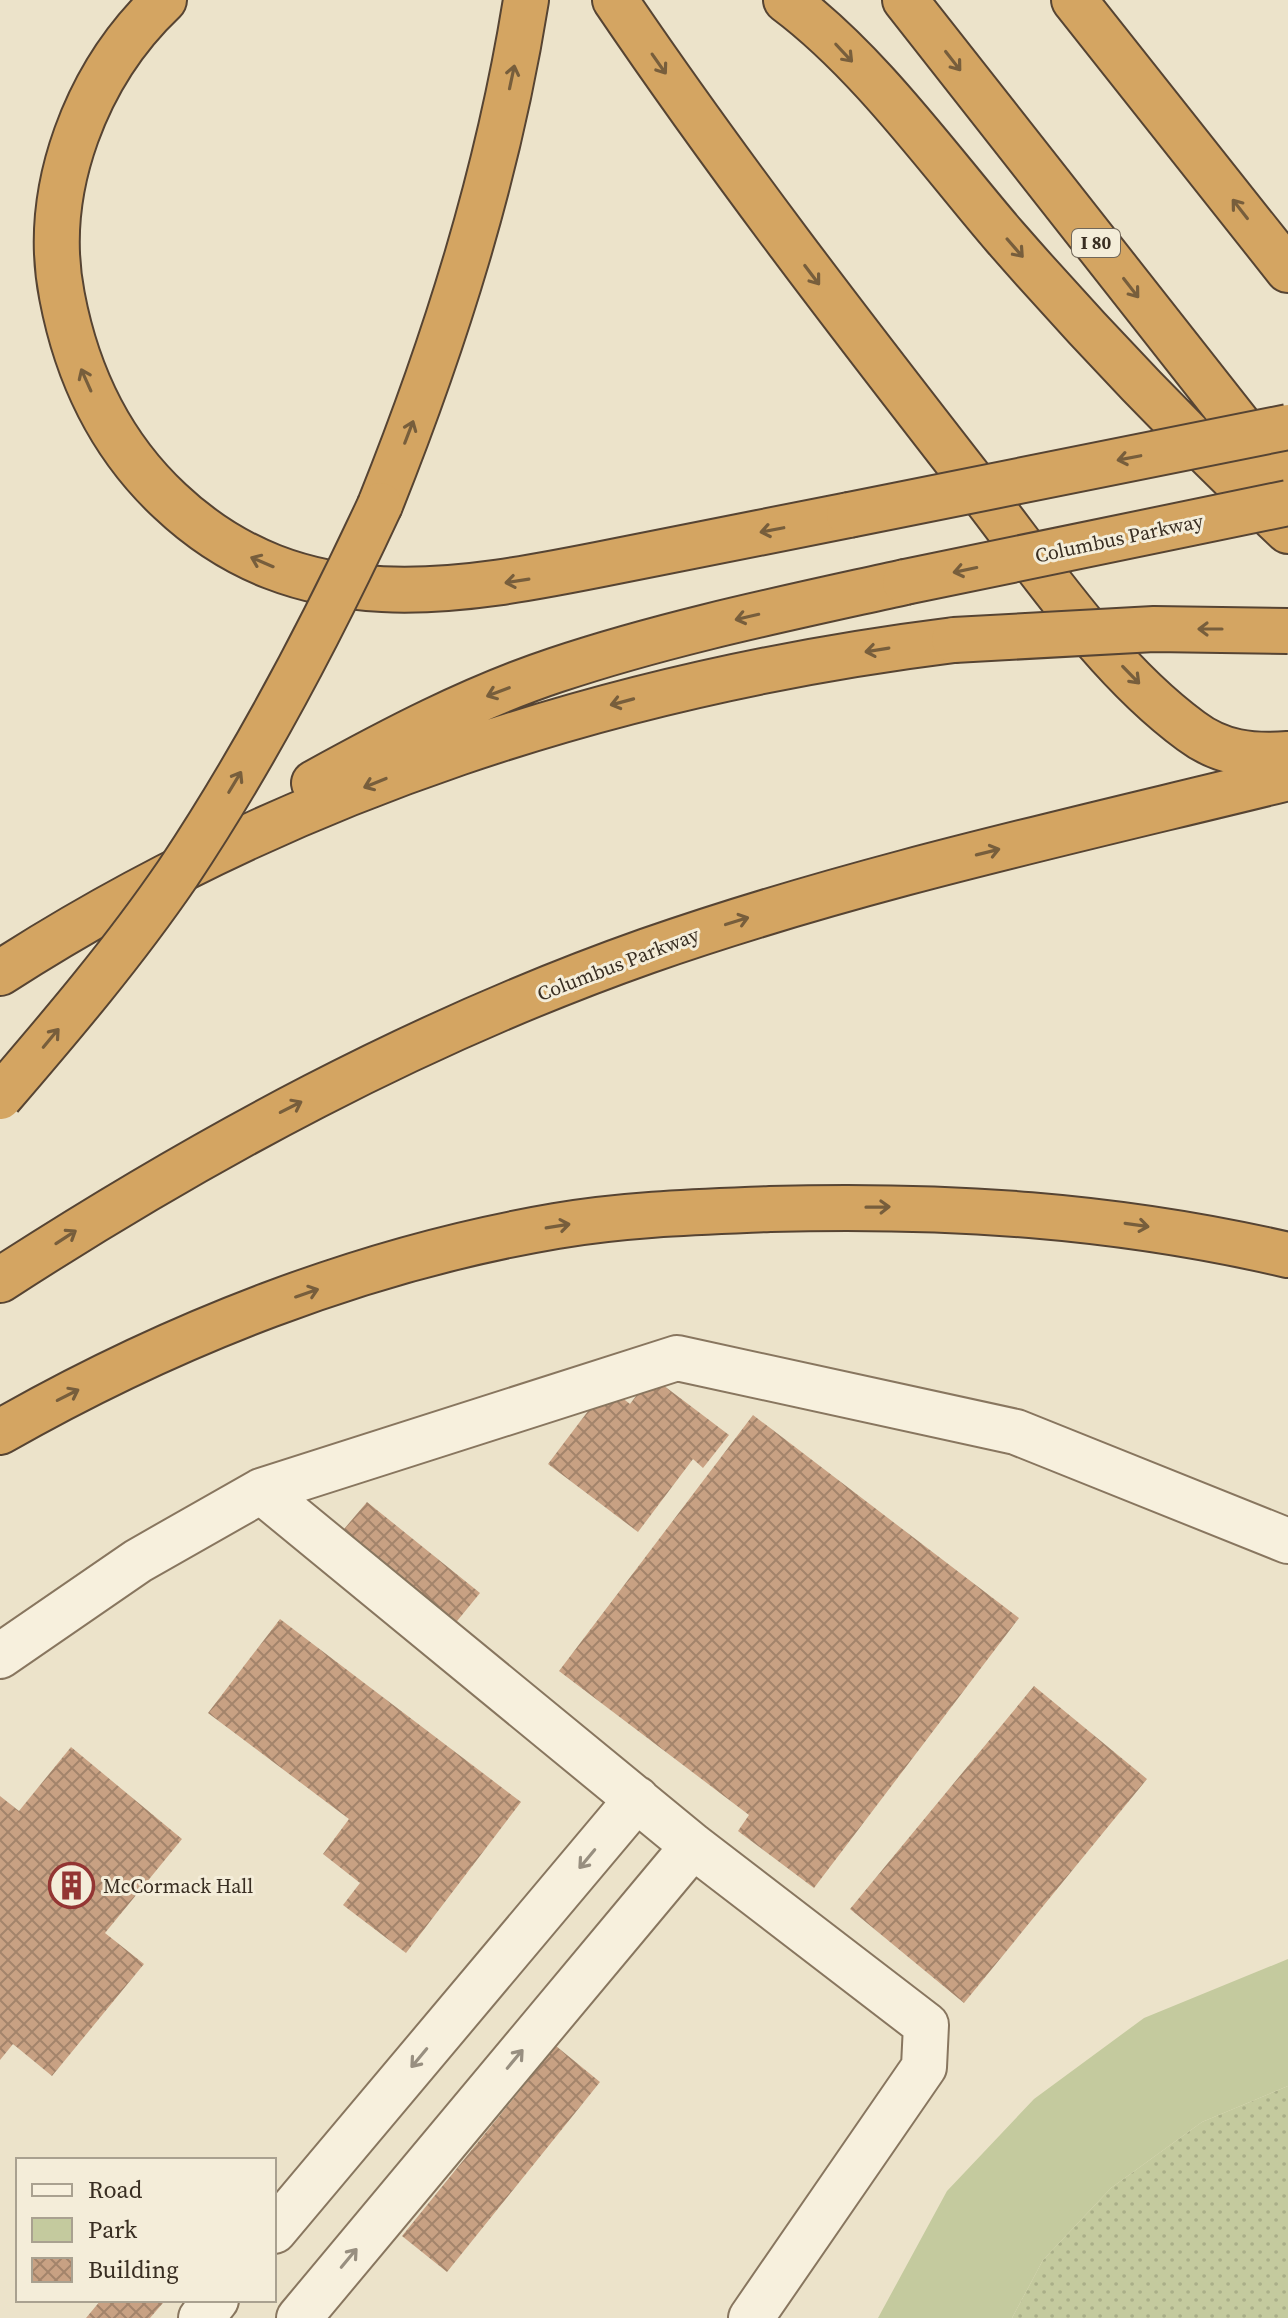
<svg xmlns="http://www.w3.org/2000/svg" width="1288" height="2318" font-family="'Source Serif 4',serif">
	<defs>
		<pattern id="grass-dots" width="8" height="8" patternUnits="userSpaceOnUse" patternTransform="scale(2)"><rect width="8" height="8" fill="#c4ca9e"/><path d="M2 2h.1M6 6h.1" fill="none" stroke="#a9ae88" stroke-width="1.8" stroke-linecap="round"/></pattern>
		<pattern id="building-cross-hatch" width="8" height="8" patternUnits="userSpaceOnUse" patternTransform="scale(2)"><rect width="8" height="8" fill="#c8a183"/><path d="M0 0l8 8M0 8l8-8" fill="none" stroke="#a3846b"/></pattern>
	</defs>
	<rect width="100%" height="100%" fill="#ece3ca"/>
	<path fill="url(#grass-dots)" d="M 1288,2086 L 1288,2318 L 1012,2318 L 1043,2260 L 1111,2188 L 1202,2122 Z"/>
	<path fill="#c4ca9e" d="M 1288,1959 L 1288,2086 L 1202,2122 L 1111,2188 L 1043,2260 L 1012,2318 L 878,2318 L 947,2191 L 1034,2099 L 1144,2018 Z"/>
	<path fill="url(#building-cross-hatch)" d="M 651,1376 L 729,1435 L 703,1468 L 693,1459 L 638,1532 L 548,1464 L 607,1386 L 630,1404 Z
		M 753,1415 L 1019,1618 L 814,1888 L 738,1831 L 749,1815 L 559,1671 Z
		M 367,1502 L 480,1593 L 453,1626 L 339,1535 Z
		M 280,1619 L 521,1802 L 406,1953 L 343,1905 L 360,1883 L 323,1854 L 349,1819 L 208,1713 Z
		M 1034,1686 L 1147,1779 L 964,2003 L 850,1909 Z
		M 71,1747 L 182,1839 L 105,1933 L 144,1964 L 52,2076 L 13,2044 L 0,2060 L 0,1796 L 19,1811 Z
		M 556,2046 L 600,2082 L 447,2272 L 402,2236 Z
		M 101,2300 L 159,2300 L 163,2303 L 150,2318 L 86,2318 Z"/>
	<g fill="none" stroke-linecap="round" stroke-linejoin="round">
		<defs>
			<path id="minor" d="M 261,1491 L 677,1358 L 1016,1432 L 1288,1541
				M 0,1656 L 138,1561 L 261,1491 L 693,1846 L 926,2025 L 924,2067 L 751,2318
				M 274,2231 L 637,1799
				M 201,2318 L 216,2300
				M 299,2318 L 693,1846"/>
			<path id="highway" d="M 164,0 C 87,73 41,189 62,296 C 77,375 110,445 170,501 C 300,624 458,593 617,561 C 694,546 771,530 849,515
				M 615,0 C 727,165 849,323 972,481 C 1037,564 1105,668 1191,731 C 1220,753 1252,757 1288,754
				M 786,0 C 869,62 938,159 1005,237 C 1095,340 1188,437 1288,531
				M 905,0 L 1288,487
				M 1074,0 L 1288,270
				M 380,505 C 446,340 498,175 526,0
				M 314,783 C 392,740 472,698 556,670 C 670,632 788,608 905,582
				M 0,973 C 287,788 617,682 954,640
				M 0,1280 C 204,1148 418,1032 647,951 C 856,878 1073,831 1288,778
				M 0,1432 C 170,1335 362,1259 556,1226 C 627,1214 698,1212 770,1209 C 946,1204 1116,1215 1288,1255"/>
		</defs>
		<use href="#minor" stroke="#88765f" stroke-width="48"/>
		<use href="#highway" stroke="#564433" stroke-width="48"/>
		<use href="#minor" stroke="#f7f0dd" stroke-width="44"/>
		<use href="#highway" stroke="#d4a562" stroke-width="44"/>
		<defs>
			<path id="highway-bridge" d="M 849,515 L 1288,427
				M 905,582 L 1288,503
				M 954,640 L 1154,629 L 1288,631
				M 0,1097 C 62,1025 124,952 178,873 C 256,756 321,632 380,505"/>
		</defs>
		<use href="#highway-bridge" stroke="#564433" stroke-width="48" stroke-linecap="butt"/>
		<use href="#highway-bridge" stroke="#d4a562" stroke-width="44"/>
	</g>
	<defs><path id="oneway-shaft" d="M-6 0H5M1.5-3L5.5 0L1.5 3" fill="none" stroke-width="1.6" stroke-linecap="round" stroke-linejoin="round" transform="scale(2)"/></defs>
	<g stroke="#775e3c">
		<use href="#oneway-shaft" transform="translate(844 53) rotate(47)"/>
		<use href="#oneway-shaft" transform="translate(953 61) rotate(52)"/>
		<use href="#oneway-shaft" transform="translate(659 64) rotate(55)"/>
		<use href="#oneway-shaft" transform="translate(512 77) rotate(-78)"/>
		<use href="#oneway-shaft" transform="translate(1240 209) rotate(-128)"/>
		<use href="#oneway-shaft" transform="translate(1015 248) rotate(49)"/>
		<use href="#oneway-shaft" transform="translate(812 275) rotate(53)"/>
		<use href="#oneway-shaft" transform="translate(1131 288) rotate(52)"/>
		<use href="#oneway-shaft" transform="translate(86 380) rotate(-114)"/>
		<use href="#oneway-shaft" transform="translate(409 432) rotate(-69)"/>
		<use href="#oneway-shaft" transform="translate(1129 458) rotate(169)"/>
		<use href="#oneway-shaft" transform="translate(772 530) rotate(169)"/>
		<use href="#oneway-shaft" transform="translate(262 562) rotate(-157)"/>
		<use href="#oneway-shaft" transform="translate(965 570) rotate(168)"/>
		<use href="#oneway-shaft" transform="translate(517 581) rotate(171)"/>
		<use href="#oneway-shaft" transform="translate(747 617) rotate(167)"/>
		<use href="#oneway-shaft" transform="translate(1210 629) rotate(180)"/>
		<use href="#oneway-shaft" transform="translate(877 650) rotate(171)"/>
		<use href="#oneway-shaft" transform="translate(1131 675) rotate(46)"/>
		<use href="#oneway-shaft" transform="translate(498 692) rotate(159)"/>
		<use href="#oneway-shaft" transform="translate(622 702) rotate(165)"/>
		<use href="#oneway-shaft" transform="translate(235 782) rotate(-59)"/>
		<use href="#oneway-shaft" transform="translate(375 783) rotate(158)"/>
		<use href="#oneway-shaft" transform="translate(988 852) rotate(-14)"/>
		<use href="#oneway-shaft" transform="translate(737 921) rotate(-17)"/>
		<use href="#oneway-shaft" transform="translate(51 1038) rotate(-50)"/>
		<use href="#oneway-shaft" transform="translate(291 1107) rotate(-27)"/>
		<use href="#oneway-shaft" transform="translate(878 1207) rotate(-1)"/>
		<use href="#oneway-shaft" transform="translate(1137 1225) rotate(8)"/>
		<use href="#oneway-shaft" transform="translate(558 1226) rotate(-9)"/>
		<use href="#oneway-shaft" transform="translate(66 1237) rotate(-33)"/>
		<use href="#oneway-shaft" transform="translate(307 1293) rotate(-19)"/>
		<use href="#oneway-shaft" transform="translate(68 1395) rotate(-27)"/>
	</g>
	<g stroke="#988f80">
		<use href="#oneway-shaft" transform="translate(587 1859) rotate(130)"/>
		<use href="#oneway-shaft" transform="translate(419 2058) rotate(130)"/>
		<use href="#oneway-shaft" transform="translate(515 2059) rotate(-50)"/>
		<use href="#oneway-shaft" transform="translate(349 2258) rotate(-50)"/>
	</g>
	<defs>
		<symbol id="building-ring" viewBox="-11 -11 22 22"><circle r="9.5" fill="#f4edd9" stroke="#933533" stroke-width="1.5"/><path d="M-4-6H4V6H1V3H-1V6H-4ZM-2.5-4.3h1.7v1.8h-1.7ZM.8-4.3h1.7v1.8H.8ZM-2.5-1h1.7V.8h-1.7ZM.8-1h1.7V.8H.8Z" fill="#933533"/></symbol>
	</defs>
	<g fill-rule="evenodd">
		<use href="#building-ring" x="46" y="1860" width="51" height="51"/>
	</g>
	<g text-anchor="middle" stroke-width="6" stroke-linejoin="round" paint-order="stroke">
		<rect fill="#f4edd9" stroke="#716759" stroke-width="2" x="1072" y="229" width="48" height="28" rx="6"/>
		<g font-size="18" font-weight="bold" fill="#392e22">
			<text x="1096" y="249">I 80</text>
		</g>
		<g font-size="20" fill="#392e22" stroke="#f4edd9">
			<text transform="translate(1119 538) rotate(-12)" y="7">Columbus Parkway</text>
			<text transform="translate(618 964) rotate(-21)" y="7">Columbus Parkway</text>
		</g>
		<g font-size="20" fill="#392e22" stroke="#f4edd9" text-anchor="start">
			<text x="103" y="1893">McCormack Hall</text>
		</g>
	</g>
	<rect x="16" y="2158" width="260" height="144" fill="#f4edd9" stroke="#a9a190" stroke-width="2"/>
	<rect x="32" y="2184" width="40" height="12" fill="#f7f0dd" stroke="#a9a190" stroke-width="2"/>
	<text x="88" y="2198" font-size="24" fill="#392e22">Road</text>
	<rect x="32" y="2218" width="40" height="24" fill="#c4ca9e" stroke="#a9a190" stroke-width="2"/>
	<text x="88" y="2238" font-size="24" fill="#392e22">Park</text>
	<rect x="32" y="2258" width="40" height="24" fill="url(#building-cross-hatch)" stroke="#a9a190" stroke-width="2"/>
	<text x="88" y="2278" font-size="24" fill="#392e22">Building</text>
</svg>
